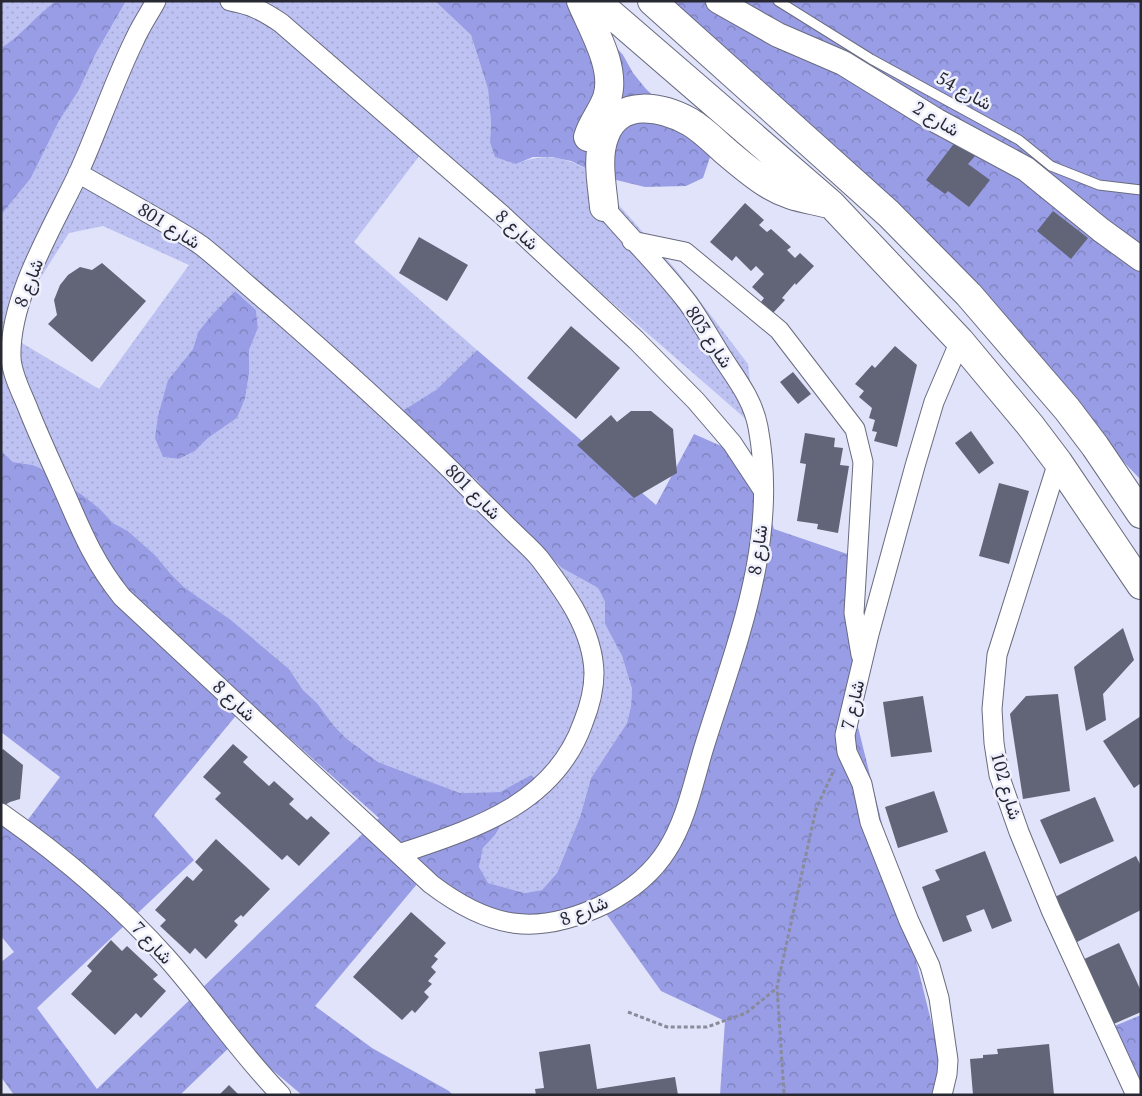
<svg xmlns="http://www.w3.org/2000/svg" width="1142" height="1096" font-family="'PT Serif',Vazirmatn,serif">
	<defs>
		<pattern id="green-dots" width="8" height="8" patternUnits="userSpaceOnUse" patternTransform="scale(1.25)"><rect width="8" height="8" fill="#bdc2f2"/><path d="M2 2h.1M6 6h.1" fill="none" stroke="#a2a7d0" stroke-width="1.8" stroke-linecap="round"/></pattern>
		<pattern id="forest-crowns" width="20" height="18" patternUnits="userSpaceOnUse" patternTransform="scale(1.25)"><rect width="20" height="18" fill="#989de5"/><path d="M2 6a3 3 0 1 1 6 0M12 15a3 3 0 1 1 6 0" fill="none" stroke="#7c80ba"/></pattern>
	</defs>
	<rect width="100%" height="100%" fill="#e0e3f9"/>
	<path fill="url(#green-dots)" fill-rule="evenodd" d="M 1,1 L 56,1 C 36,15 22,35 1,48 Z
		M 126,1 L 435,1 L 471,35 L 488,89 L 491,123 L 490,142 L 516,164 C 544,153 562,156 588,170 L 677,271 L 748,364 L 755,427 L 429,143 L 354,242 L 477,350 L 436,390 L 422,400 L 464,470 L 477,480 L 488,494 L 535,543 L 562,568 L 598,588 L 605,602 L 605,624 L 622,656 L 632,689 L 631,706 L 627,723 L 591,778 L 580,817 L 557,873 L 542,890 L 525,893 L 487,883 L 479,867 L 483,848 L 495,835 L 531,775 L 500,792 L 460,793 L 378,762 L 347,739 L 334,726 L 317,703 L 303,690 L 289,669 L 231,620 L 184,587 L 170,573 L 155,555 L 128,531 L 113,523 L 100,509 L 33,465 L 13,462 L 1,451 L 1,215 L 31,178 L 59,121 L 79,90 L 96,53 ZM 103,226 L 189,265 L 99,389 L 5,333 L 69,233 ZM 235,291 L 256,310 L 258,328 L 249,350 L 249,374 L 245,399 L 237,418 L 208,438 L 195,451 L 179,459 L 163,457 L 168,380 L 193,349 L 198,332 L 211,316 Z"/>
	<path fill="url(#forest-crowns)" fill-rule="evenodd" d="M 56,1 L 126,1 L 96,53 L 79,90 L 59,121 L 31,178 L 1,215 L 1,48 C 22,35 36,15 56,1 Z
		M 435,1 L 575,1 L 623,55 L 633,73 L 646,89 L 661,103 L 708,138 L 710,157 L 703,178 L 686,186 L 645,187 L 604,177 L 571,161 L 552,157 L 533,157 L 516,164 L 495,157 L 490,142 L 491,123 L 488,89 L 471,35 Z
		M 648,1 L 1141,1 L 1141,480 L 922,251 Z
		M 235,291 L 256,310 L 258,328 L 249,350 L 249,374 L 245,399 L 237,418 L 208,438 L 195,451 L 179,459 L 163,457 L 155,438 L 158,416 L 168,380 L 193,349 L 198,332 L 211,316 Z
		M 477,350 L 656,505 L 694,434 L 753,460 L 774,529 L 862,559 L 858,727 L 946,1081 L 943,1095 L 720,1095 L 725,1021 L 661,991 L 602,908 L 541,926 L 431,895 L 417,884 L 315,1006 L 372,1048 L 449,1091 L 453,1095 L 302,1095 L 237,1040 L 180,1095 L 14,1095 L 1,1077 L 1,962 L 14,952 L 1,936 L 1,821 L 18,833 L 60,777 L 1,732 L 1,451 L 13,462 L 33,465 L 49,473 L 82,495 L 100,509 L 113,523 L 128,531 L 155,555 L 170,573 L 184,587 L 231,620 L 289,669 L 303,690 L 317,703 L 334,726 L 347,739 L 378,762 L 460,793 L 500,792 L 531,775 L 545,787 L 538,804 L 518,809 L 504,820 L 495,835 L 483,848 L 479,867 L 488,883 L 525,893 L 542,890 L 557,873 L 580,817 L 591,778 L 627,723 L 631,706 L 632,689 L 622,656 L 605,624 L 605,602 L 598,588 L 562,568 L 535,543 L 488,494 L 477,480 L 405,427 L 404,410 L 436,390 ZM 248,701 L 379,818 L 97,1089 L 37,1008 L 194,860 L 154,815 Z
		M 1141,1015 L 1141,1095 L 1112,1027 Z"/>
	<path fill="#626478" d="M 956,141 L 975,156 L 968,164 L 990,180 L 969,207 L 948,191 L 945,194 L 926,180 Z
		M 745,203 L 764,220 L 759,225 L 767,232 L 771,229 L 791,247 L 787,250 L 795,258 L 800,253 L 814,266 L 796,285 L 795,283 L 782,298 L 785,300 L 773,313 L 761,302 L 764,298 L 752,287 L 764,274 L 756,266 L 751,271 L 736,256 L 732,261 L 710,242 Z
		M 1053,211 L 1088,238 L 1071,259 L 1037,231 Z
		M 419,237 L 468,265 L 447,301 L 399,273 Z
		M 102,263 L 146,301 L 92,362 L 48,324 L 57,315 L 54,300 L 60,285 L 68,275 L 80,267 L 92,270 Z
		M 571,326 L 620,368 L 576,419 L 527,378 Z
		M 895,346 L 917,365 L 897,447 L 874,441 L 877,432 L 872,431 L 875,420 L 869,418 L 872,408 L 859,397 L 864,391 L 855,384 L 872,365 L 875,368 Z
		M 793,372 L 811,394 L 798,404 L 780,382 Z
		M 631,411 L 651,411 L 673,429 L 677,473 L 634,498 L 577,445 L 611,415 L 617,422 Z
		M 971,431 L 994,463 L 979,474 L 955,443 Z
		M 805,433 L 835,438 L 834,447 L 843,448 L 840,465 L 849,466 L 838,533 L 817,529 L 818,524 L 797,521 L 806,464 L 800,463 Z
		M 999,483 L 1029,491 L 1009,564 L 979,556 Z
		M 1123,628 L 1134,660 L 1103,694 L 1106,720 L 1086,731 L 1074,667 Z
		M 1058,694 L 1070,791 L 1023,799 L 1010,714 L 1026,696 Z
		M 923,696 L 932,752 L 891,757 L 883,702 Z
		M 1141,716 L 1141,783 L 1134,788 L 1103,741 Z
		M 233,744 L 248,757 L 243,762 L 269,786 L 274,781 L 294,799 L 289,804 L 307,820 L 311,816 L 330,833 L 299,866 L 287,855 L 282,860 L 215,799 L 221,793 L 203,777 Z
		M 3,749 L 23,765 L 20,799 L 10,802 L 3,806 L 1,804 L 1,751 Z
		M 934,791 L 948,832 L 898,848 L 885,807 Z
		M 1095,797 L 1114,841 L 1060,864 L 1040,820 Z
		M 216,839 L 270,889 L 243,917 L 241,915 L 234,921 L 238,925 L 206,959 L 195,948 L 190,954 L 160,926 L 166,920 L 155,910 L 187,876 L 193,881 L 203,870 L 195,862 Z
		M 985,851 L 1012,921 L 992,929 L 984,909 L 966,916 L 972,931 L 943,942 L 922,887 L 940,880 L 935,870 Z
		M 1136,856 L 1141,866 L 1141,910 L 1077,942 L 1055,897 Z
		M 411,912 L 446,943 L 434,956 L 438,959 L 431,967 L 436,972 L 428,981 L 432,984 L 424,992 L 429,997 L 415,1013 L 412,1010 L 402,1020 L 353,977 Z
		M 111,940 L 122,951 L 127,946 L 158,975 L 153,979 L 166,991 L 141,1018 L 136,1013 L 115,1035 L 71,994 L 92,971 L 87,966 Z
		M 1119,943 L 1141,991 L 1141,1012 L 1109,1026 L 1080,961 Z
		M 590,1044 L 597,1089 L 675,1077 L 678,1095 L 536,1095 L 535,1089 L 544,1088 L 539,1052 Z
		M 1049,1044 L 1054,1095 L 973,1095 L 970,1059 L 983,1058 L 983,1055 L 998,1054 L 997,1049 Z
		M 229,1085 L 239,1095 L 219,1095 Z"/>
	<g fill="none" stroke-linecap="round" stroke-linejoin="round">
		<defs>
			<path id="service" d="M 778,1 L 871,59 L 1019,140 L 1051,166 L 1099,185 L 1141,190"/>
			<path id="minor" d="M 156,1 C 149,14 140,27 134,41 C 113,84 98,130 78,174 C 53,227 9,298 11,358 C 12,376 23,395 29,411 C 39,436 50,460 61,484 C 80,527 92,560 122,597 L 431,884 C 490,929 537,937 605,904 C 630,891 652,874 667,850 C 687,819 694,779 705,744 C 738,639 779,539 758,427 C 753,400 737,380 722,357 C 711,340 701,321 688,303 C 662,269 631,239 604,207
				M 230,1 C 252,5 263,11 281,23 L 502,215 L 636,340 L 696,401 L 732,443 L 763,490
				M 78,173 C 108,190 137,207 167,224 C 178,231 191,238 202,246 C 226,265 248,286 272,306 C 334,360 395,415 453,472 C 472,492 492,511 511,530 C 521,540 532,549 540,559 C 565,592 593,630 594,673 C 594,690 589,708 583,723 C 554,805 473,829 399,854
				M 632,241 L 685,252 L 779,330 L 855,429 L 863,462 L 854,613 L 861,655
				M 1058,462 L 997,655 L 992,709 L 994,743 L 999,775 L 1019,832 L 1051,910 L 1136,1095
				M 1,813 C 61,855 118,903 167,958 C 206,1002 239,1052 281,1095
				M 942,1095 L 947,1074 L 948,1060 L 939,998 L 930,966 L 909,921 L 870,822 L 862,784 L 847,752 L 845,735 L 869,634 L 915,466 L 934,402 L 960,341"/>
			<path id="tertiary" d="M 718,1 L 778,35 L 843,63 L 937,121 L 1026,169 L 1101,230 L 1141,259"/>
			<path id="motorway" d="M 581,1 C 592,28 617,68 607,98 C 602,112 592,123 588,137
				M 596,1 L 831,204 L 960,341 L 1030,425 L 1058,462 L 1141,585
				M 652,1 L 889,214 L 969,295 L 1067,409 L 1095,446 L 1141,514
				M 604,207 C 602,184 596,157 605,135 C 619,97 663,107 690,122 C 702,129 712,139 723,149 C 737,161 752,174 768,184 C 789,197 805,198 829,204"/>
		</defs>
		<use href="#service" stroke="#696b7f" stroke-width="11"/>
		<use href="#minor" stroke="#696b7f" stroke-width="21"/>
		<use href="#tertiary" stroke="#696b7f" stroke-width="26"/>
		<use href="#motorway" stroke="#696b7f" stroke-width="30"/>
		<path stroke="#888b9a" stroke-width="3" stroke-dasharray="4 2.5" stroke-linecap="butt" d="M 628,1012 L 667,1027 L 707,1027 L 746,1013 L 777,988
			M 784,1093 L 777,987 L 816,809 L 834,770"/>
		<use href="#service" stroke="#fff" stroke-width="9"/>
		<use href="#minor" stroke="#fff" stroke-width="19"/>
		<use href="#tertiary" stroke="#fff" stroke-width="24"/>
		<use href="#motorway" stroke="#fff" stroke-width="28"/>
	</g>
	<g text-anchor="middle" stroke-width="5" stroke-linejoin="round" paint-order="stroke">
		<g font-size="18" fill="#272831" stroke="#eff0fe">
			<text transform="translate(964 91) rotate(29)" y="6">شارع 54</text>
			<text transform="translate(936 119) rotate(31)" y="6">شارع 2</text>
			<text transform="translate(169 226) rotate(32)" y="6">شارع 801</text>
			<text transform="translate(517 230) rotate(42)" y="6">شارع 8</text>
			<text transform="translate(29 283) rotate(-69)" y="6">شارع 8</text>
			<text transform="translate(709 337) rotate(57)" y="6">شارع 803</text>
			<text transform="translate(473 492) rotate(45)" y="6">شارع 801</text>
			<text transform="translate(758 550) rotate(-82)" y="6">شارع 8</text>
			<text transform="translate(234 701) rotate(43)" y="6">شارع 8</text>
			<text transform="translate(853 705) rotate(-77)" y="6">شارع 7</text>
			<text transform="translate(1006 786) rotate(74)" y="6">شارع 102</text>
			<text transform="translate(584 911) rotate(-22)" y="6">شارع 8</text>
			<text transform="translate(152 943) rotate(47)" y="6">شارع 7</text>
		</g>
	</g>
	<rect width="1142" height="1096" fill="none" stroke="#272831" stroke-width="5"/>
</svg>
